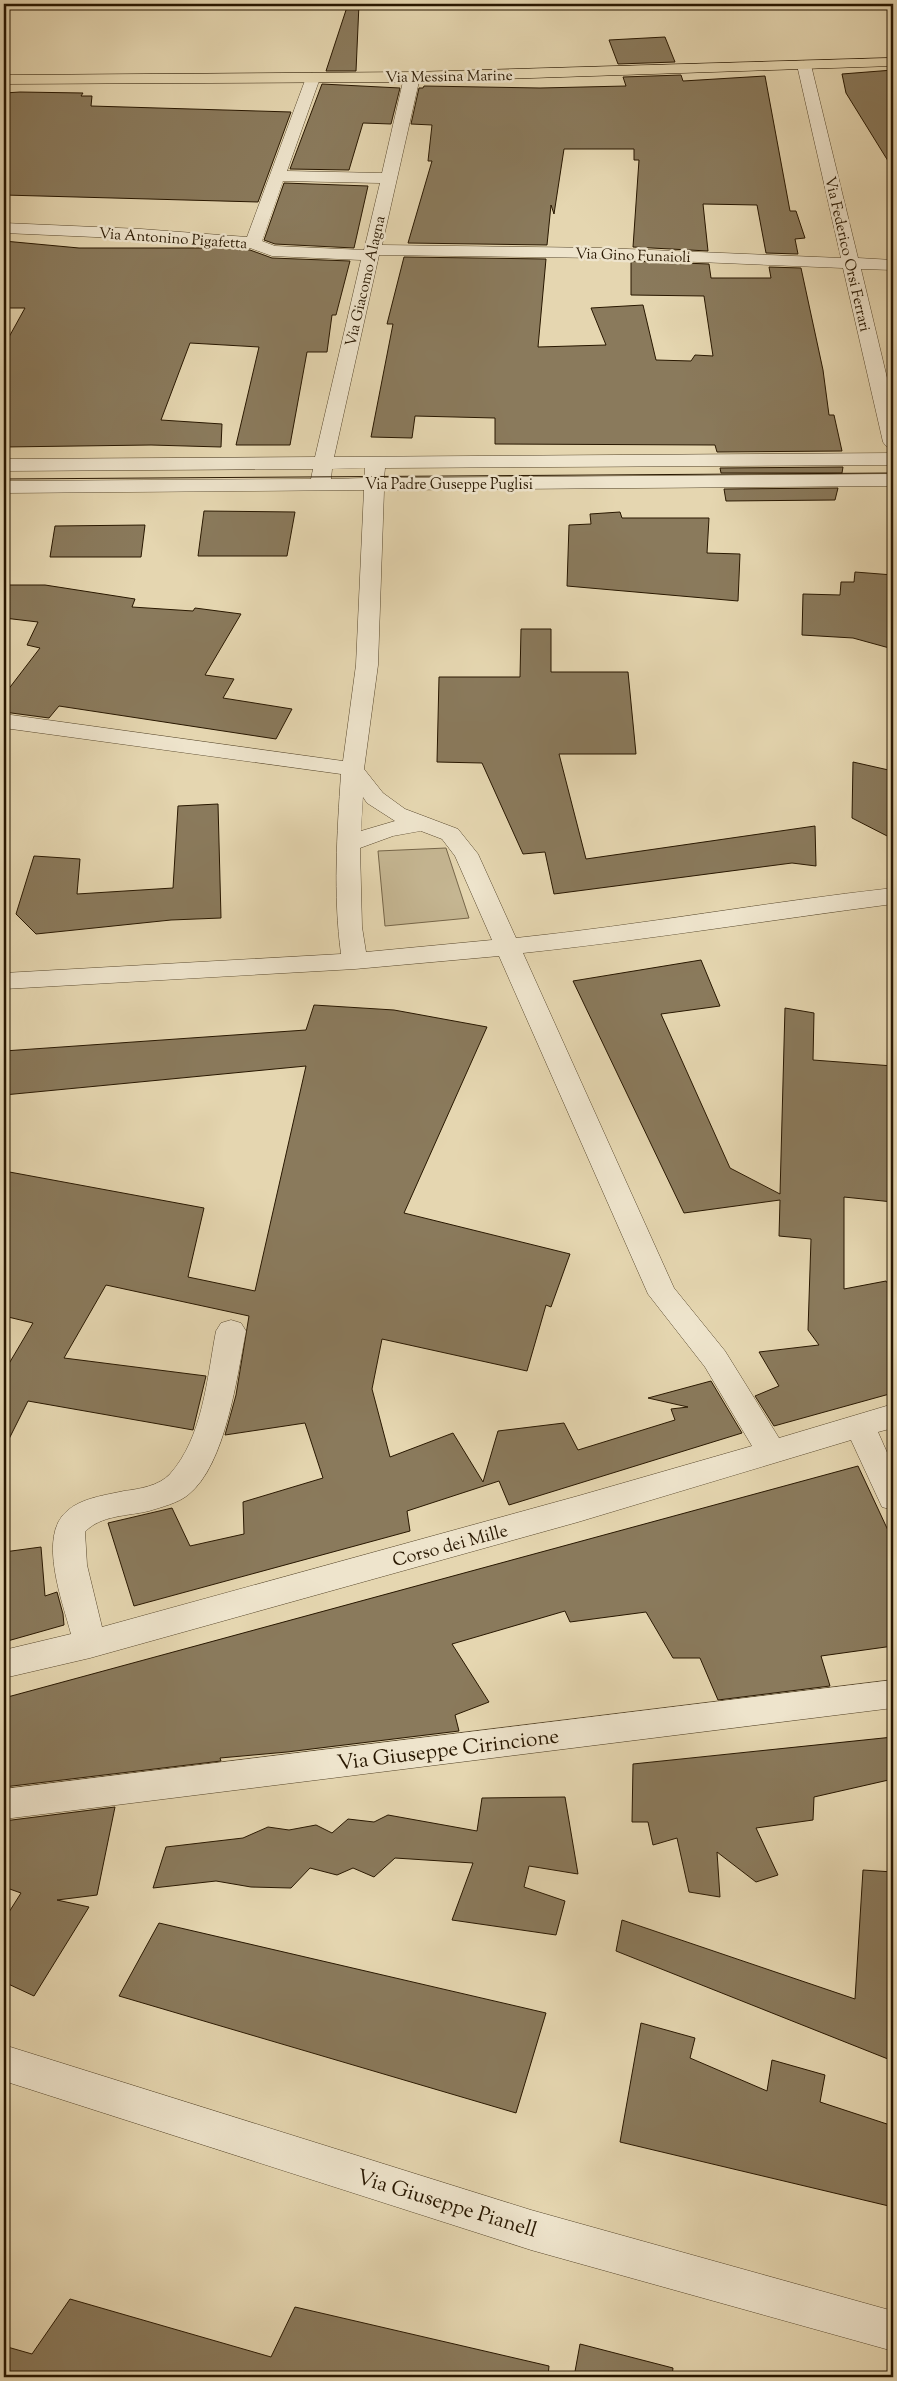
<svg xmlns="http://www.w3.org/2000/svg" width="897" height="2381" font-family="'Sorts Mill Goudy',serif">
	<rect width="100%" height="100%" fill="#e5d6b0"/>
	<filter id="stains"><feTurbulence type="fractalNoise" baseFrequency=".004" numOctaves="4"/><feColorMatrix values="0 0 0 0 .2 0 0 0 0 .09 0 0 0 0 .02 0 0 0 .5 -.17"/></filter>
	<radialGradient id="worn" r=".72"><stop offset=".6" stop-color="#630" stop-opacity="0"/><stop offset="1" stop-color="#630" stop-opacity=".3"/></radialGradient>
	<path fill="#c5b692" stroke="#766649" d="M 446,848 L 469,918 L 385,926 L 378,851 Z"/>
	<path fill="#8a7a5c" stroke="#281700" d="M 348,4 L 359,4 L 356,71 L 326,71 Z
		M 665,37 L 675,62 L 618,64 L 609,40 Z
		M 893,70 L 893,169 L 846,93 L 842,74 Z
		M 681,75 L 683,81 L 765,76 L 790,211 L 796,211 L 805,238 L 795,239 L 798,254 L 766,253 L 757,205 L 703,204 L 708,251 L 633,247 L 639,160 L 634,160 L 634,149 L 564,149 L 554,214 L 551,205 L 547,245 L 408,243 L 432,161 L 428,161 L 432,125 L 411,124 L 419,88 L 423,88 L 424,86 L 540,88 L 626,86 L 623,77 Z
		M 322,84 L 400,88 L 391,124 L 363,123 L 349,170 L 290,169 Z
		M 20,92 L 83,93 L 81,96 L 92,96 L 91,106 L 291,112 L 258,202 L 4,195 L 4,93 Z
		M 284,183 L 368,186 L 354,248 L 275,244 L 264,240 Z
		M 4,241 L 79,248 L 222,248 L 250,250 L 272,258 L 350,261 L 336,315 L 332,315 L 327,352 L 307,352 L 290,445 L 236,445 L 259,347 L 190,343 L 161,420 L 222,424 L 221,447 L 151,445 L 4,447 L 4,346 L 25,308 L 4,308 Z
		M 404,257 L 546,259 L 538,347 L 606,345 L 591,308 L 643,305 L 656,360 L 691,361 L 695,355 L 713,356 L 704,296 L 631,295 L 631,261 L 709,264 L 711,278 L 771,278 L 769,267 L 801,268 L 823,370 L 829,415 L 834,415 L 842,451 L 717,452 L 715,445 L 495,444 L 495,418 L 415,416 L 412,438 L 371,437 L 393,324 L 387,324 Z
		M 843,467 L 842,473 L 721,473 L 720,468 Z
		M 838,488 L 835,500 L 726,501 L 724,489 Z
		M 204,511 L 295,512 L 287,556 L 198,556 Z
		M 620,512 L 622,518 L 709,518 L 707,553 L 740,554 L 738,601 L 567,586 L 569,525 L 591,524 L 590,514 Z
		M 145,525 L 141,557 L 50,557 L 55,526 Z
		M 855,572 L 893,575 L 893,649 L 853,638 L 802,635 L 803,594 L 840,595 L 841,582 L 854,582 Z
		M 4,585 L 45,585 L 135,599 L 132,607 L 193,611 L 195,608 L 241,614 L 205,675 L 234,679 L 223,698 L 292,709 L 276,739 L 59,706 L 49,718 L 4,712 L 4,695 L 40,648 L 27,645 L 38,622 L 4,618 Z
		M 521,629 L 551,629 L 551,672 L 628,672 L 636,754 L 559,754 L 586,859 L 815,826 L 816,866 L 792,863 L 554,894 L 545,852 L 523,854 L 482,763 L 437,762 L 439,677 L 520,677 Z
		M 853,762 L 893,771 L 893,839 L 852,818 Z
		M 218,804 L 221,918 L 171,920 L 36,934 L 16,914 L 34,856 L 80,859 L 77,894 L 173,888 L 178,806 Z
		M 701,960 L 720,1006 L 661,1014 L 730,1168 L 780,1194 L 785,1008 L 814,1013 L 813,1060 L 893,1066 L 893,1202 L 844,1197 L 844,1289 L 886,1281 L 893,1292 L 893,1393 L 774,1426 L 755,1396 L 779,1386 L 759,1352 L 819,1345 L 808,1330 L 811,1239 L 779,1236 L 780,1200 L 684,1213 L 573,981 Z
		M 314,1005 L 394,1010 L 487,1027 L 404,1213 L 570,1254 L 551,1307 L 546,1305 L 527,1371 L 382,1339 L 372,1389 L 390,1457 L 453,1433 L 483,1482 L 498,1431 L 564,1423 L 578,1450 L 675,1420 L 671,1409 L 688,1407 L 648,1398 L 711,1381 L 742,1433 L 509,1505 L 499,1481 L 407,1511 L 410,1531 L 134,1606 L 108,1523 L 172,1508 L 190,1546 L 244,1534 L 243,1502 L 323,1478 L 305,1423 L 225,1435 L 236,1395 L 249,1316 L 106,1285 L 64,1358 L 206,1376 L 193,1430 L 28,1401 L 4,1449 L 4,1372 L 33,1323 L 4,1316 L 4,1171 L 204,1208 L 188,1277 L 255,1291 L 306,1066 L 4,1095 L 4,1051 L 306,1030 Z
		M 858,1466 L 893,1541 L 893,1646 L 821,1656 L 830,1686 L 718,1700 L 700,1658 L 673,1658 L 646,1612 L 570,1622 L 565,1611 L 452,1644 L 489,1702 L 455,1715 L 459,1731 L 287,1752 L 220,1758 L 221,1761 L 4,1787 L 4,1698 Z
		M 41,1547 L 45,1596 L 57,1592 L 63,1614 L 64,1625 L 4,1642 L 4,1607 L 8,1604 L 4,1574 L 4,1552 Z
		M 893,1737 L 893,1779 L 814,1797 L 813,1820 L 756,1828 L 778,1875 L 756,1882 L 717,1852 L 720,1897 L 689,1892 L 677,1838 L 653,1845 L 648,1822 L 632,1822 L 633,1764 Z
		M 565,1797 L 578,1874 L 529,1866 L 524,1887 L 565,1901 L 556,1935 L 452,1920 L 473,1863 L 395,1858 L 374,1877 L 353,1868 L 337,1875 L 310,1868 L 291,1888 L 251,1887 L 216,1881 L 153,1888 L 166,1847 L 243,1838 L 268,1827 L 289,1830 L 316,1825 L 332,1833 L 348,1819 L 374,1822 L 388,1815 L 477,1831 L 482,1798 Z
		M 115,1807 L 97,1895 L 57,1900 L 89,1907 L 34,1996 L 4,1982 L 4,1920 L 21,1893 L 4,1887 L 4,1821 Z
		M 863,1870 L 893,1872 L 893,2061 L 616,1951 L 622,1920 L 855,1999 Z
		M 159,1923 L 546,2013 L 516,2113 L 119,1996 Z
		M 641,2023 L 695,2038 L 690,2058 L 767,2091 L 772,2060 L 825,2075 L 820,2102 L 893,2126 L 893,2207 L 620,2142 Z
		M 70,2299 L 271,2357 L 295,2307 L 549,2366 L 548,2377 L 4,2377 L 4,2346 L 32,2354 Z
		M 580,2344 L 673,2368 L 672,2377 L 574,2377 Z"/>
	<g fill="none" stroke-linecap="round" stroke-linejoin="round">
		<defs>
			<path id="minor" d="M 804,61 L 811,65 L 858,258 L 893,260 L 893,270 L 861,269 L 893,403 L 893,448 L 886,446 L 883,442 L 843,268 L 603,258 L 379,255 L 334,457 L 893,453 L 893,465 L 385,468 L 384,478 L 893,474 L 893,486 L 384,490 L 378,665 L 364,769 L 383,793 L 405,809 L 458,829 L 478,854 L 516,938 C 642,925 767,902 893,888 L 893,904 C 770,920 646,940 523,953 L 674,1288 L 725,1351 L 779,1438 L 893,1404 L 893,1428 L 878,1432 L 893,1466 L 893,1510 L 882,1507 L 851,1440 L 578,1522 L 90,1658 L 4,1678 L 4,1650 L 71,1634 C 63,1603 37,1536 67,1511 C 81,1498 106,1495 124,1491 C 139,1489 159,1486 170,1474 C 203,1437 207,1378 216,1331 L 221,1323 L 231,1320 L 241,1323 L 246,1331 C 237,1376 226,1465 188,1495 C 178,1503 162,1507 149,1511 C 129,1516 100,1515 85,1532 L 87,1565 L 102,1627 L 578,1496 L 752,1446 L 705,1367 L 648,1294 L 499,956 L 355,969 L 4,989 L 4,973 L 341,954 C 333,894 337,834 341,774 L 4,728 L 4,714 L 343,761 L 356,665 L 364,490 L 4,493 L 4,481 L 311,479 L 313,469 L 4,471 L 4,459 L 315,457 L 361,260 L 272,256 L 250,248 L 141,239 L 4,233 L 4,223 L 141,229 L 247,237 L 307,75 L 312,73 L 320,78 L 287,171 L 382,173 L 404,77 L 412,72 L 420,77 L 382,245 L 603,248 L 841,258 L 797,65 ZM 283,181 L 380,183 L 364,250 L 275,246 L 262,241 ZM 365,468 L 365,478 L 331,479 L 332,469 ZM 363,797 L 367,803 L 395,821 L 361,831 ZM 421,831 L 442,839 L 455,856 L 492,940 L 366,952 L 362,927 L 360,848 L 393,836 Z
				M 893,1680 L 893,1708 L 4,1819 L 4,1789 Z
				M 4,2045 L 531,2210 L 893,2311 L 893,2351 L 531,2250 L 4,2081 Z"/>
			<path id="major" d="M 893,58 L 893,66 L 412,82 L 4,84 L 4,75 L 412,72 Z"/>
		</defs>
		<use href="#minor" stroke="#57472c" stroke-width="1"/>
		<use href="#major" stroke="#281700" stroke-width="1"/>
		<use href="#minor" fill="#eee4cc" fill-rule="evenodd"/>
		<use href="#major" fill="#e5d6b0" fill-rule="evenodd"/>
		<path stroke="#281700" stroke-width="1" d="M 4,479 L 893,473"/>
	</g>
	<g text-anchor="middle" stroke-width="5" stroke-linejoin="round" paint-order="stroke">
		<g font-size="15" fill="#281700" stroke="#eee4cc">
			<text transform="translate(449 76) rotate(-1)" y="5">Via Messina Marine</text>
			<text transform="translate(173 238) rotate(4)" y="5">Via Antonino Pigafetta</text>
			<text transform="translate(848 254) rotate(77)" y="5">Via Federico Orsi Ferrari</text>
			<text transform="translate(633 255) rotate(2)" y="5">Via Gino Funaioli</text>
			<text transform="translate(365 281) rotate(-77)" y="5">Via Giacomo Alagna</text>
			<text x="449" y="489">Via Padre Guseppe Puglisi</text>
		</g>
		<g font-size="18" fill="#281700" stroke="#eee4cc">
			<text transform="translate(450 1545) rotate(-15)" y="6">Corso dei Mille</text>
		</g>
		<g font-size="21" fill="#281700" stroke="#eee4cc">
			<text transform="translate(448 1749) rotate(-7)" y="7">Via Giuseppe Cirincione</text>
			<text transform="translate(447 2203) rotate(17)" y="7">Via Giuseppe Pianell</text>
		</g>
	</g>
	<rect width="897" height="2381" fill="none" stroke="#e5d6b0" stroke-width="20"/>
	<rect x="5" y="5" width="887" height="2371" fill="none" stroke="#281700" stroke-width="2.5"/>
	<rect x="10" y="10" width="877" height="2361" fill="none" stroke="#281700"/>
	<rect width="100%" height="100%" filter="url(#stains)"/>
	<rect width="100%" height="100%" fill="url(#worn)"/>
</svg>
